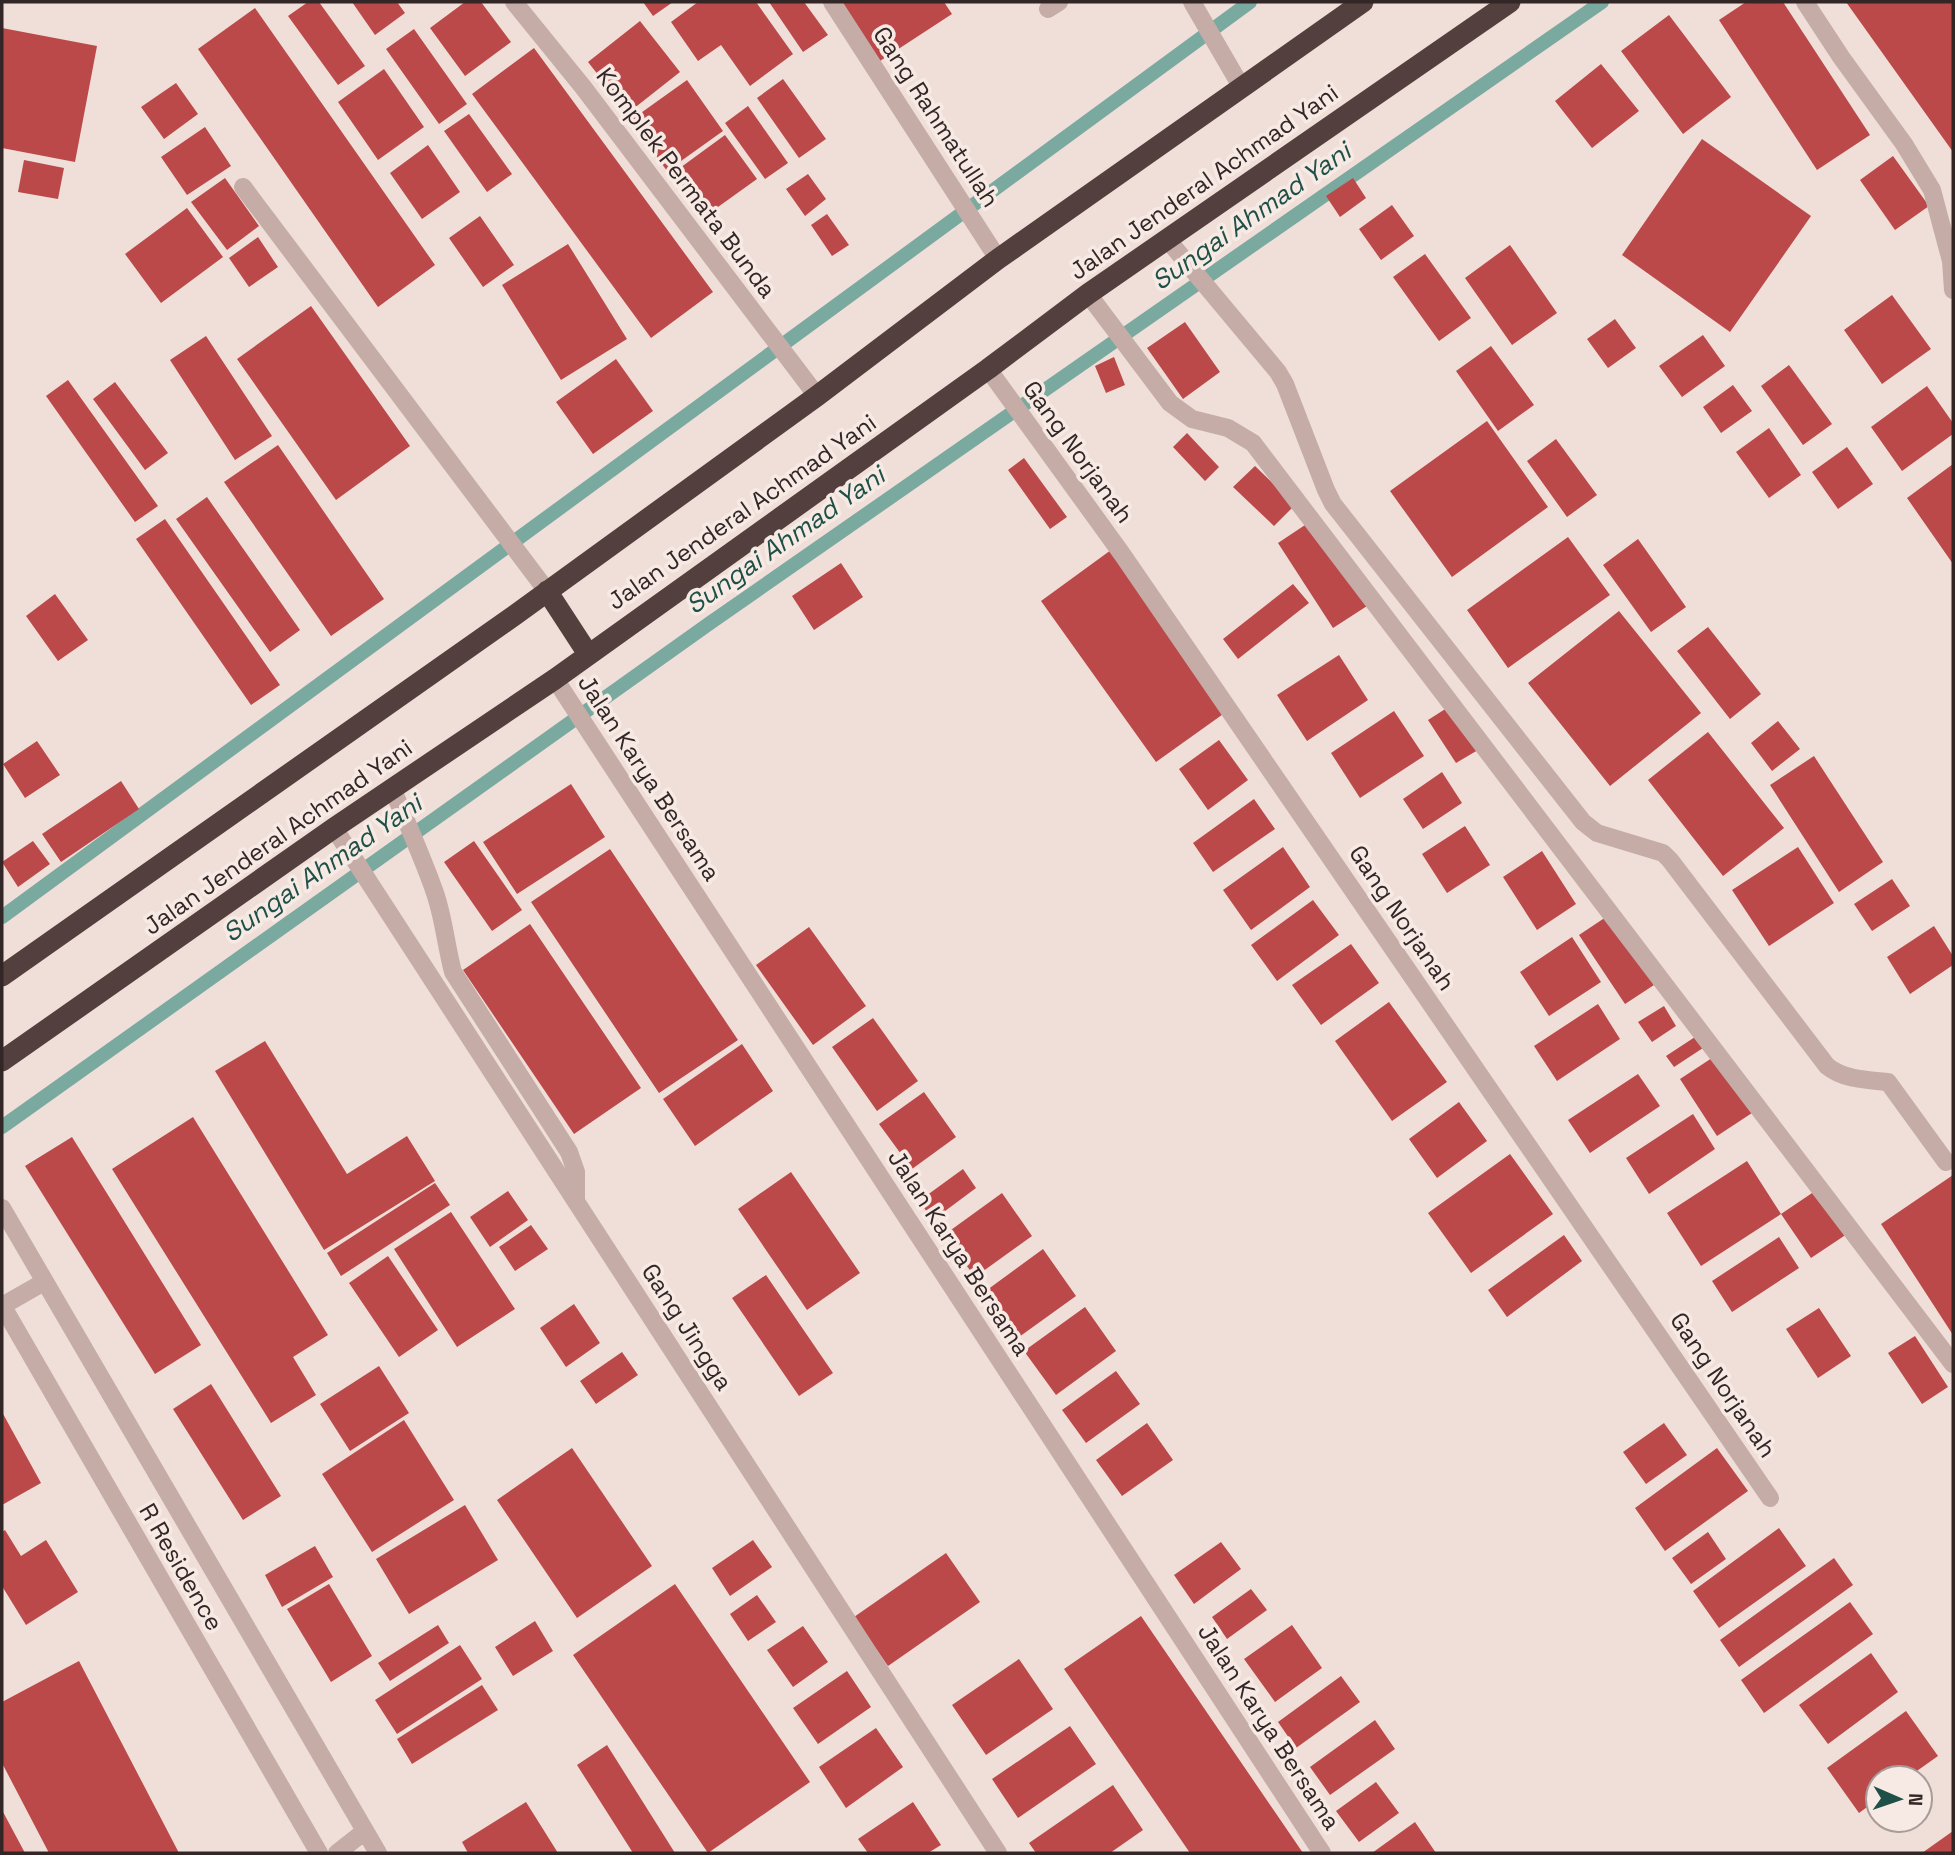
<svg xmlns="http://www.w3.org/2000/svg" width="1955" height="1855" font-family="'Space Grotesk',sans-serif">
	<rect width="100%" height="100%" fill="#efdfd8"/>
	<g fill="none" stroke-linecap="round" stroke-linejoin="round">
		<path stroke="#7aa9a0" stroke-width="14" d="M 2,917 L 1250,2
			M 2,1127 L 710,623 L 1602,2"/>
	</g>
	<path fill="#bc4949" d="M 308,2 L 319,2 L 365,66 L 338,85 L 288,16 Z
		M 352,2 L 397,2 L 405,13 L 375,35 Z
		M 465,2 L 481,2 L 511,42 L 465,76 L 430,28 Z
		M 643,2 L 673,2 L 653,16 Z
		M 698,2 L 756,2 L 793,54 L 750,86 L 721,45 L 698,61 L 671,22 Z
		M 769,2 L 804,2 L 828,35 L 803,52 Z
		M 842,2 L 944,2 L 952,14 L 880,61 Z
		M 1746,2 L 1783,2 L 1870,135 L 1817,170 L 1719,20 Z
		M 1846,2 L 1953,2 L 1953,152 Z
		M 255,8 L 435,265 L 378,307 L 198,49 Z
		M 1669,15 L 1731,97 L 1683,134 L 1621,51 Z
		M 640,21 L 680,72 L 628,113 L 588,62 Z
		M 2,28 L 97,46 L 75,162 L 2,148 Z
		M 414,29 L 467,104 L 439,124 L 386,49 Z
		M 534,48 L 713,292 L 651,338 L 472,94 Z
		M 1601,64 L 1639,111 L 1592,148 L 1555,101 Z
		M 384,69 L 424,127 L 378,160 L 338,102 Z
		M 783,79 L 826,139 L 799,158 L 757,98 Z
		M 687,80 L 723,131 L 667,171 L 631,120 Z
		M 176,83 L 198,114 L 164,139 L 141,107 Z
		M 748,106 L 788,163 L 765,179 L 725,123 Z
		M 469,114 L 512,174 L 487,192 L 444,131 Z
		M 205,127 L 231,166 L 187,195 L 161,157 Z
		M 725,135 L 757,179 L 704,217 L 673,173 Z
		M 1702,139 L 1811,216 L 1730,332 L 1622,255 Z
		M 428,145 L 460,192 L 422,219 L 390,173 Z
		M 1893,156 L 1929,206 L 1895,230 L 1860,180 Z
		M 24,160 L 64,168 L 58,199 L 18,192 Z
		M 808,174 L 826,199 L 805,216 L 786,189 Z
		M 225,178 L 259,226 L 227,250 L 191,202 Z
		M 1353,178 L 1366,198 L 1340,217 L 1326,196 Z
		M 1392,205 L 1414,236 L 1381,260 L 1359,229 Z
		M 187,208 L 223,257 L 161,303 L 125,254 Z
		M 827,214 L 849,245 L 832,256 L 811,225 Z
		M 480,216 L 514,265 L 483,287 L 449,238 Z
		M 258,237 L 278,267 L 249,287 L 229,258 Z
		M 568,244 L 627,339 L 561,380 L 502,285 Z
		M 1510,245 L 1557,313 L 1512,345 L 1465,278 Z
		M 1425,254 L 1471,318 L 1439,341 L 1393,277 Z
		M 1892,295 L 1931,349 L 1882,384 L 1844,330 Z
		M 311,306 L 410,446 L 336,500 L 237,359 Z
		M 1615,319 L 1636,348 L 1608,368 L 1587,339 Z
		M 1185,322 L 1220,372 L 1183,399 L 1147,348 Z
		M 1703,335 L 1725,366 L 1682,397 L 1659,366 Z
		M 206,336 L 272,436 L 235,460 L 170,360 Z
		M 1491,346 L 1534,405 L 1498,431 L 1456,371 Z
		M 1114,357 L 1125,385 L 1106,393 L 1095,366 Z
		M 616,359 L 653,411 L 593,454 L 556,402 Z
		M 1789,365 L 1832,424 L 1803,445 L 1761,386 Z
		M 68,380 L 158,506 L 135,522 L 46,396 Z
		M 115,382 L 168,453 L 145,470 L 93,399 Z
		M 1733,385 L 1752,411 L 1721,433 L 1703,407 Z
		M 1927,386 L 1953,423 L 1953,434 L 1902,471 L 1871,427 Z
		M 1487,421 L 1548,507 L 1452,577 L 1390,491 Z
		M 1769,428 L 1801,475 L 1769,498 L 1736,452 Z
		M 1187,433 L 1219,467 L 1205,481 L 1173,447 Z
		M 1556,439 L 1597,495 L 1567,517 L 1527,461 Z
		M 278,445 L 384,599 L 331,636 L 224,482 Z
		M 1847,447 L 1873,484 L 1838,509 L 1812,472 Z
		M 1024,458 L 1067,517 L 1050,529 L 1008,470 Z
		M 1953,464 L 1953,564 L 1907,498 Z
		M 1255,466 L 1295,505 L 1274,526 L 1233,487 Z
		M 207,497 L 300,630 L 270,652 L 176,519 Z
		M 165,519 L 280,685 L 251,705 L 136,539 Z
		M 1311,521 L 1367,606 L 1333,628 L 1278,543 Z
		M 1568,537 L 1610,595 L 1508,668 L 1467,610 Z
		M 1638,539 L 1686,607 L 1651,632 L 1603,565 Z
		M 1111,550 L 1226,712 L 1156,762 L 1041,601 Z
		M 841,563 L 863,597 L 814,630 L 792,596 Z
		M 1293,584 L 1309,603 L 1238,659 L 1223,639 Z
		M 55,594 L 88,640 L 58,661 L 26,616 Z
		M 1619,611 L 1701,713 L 1610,786 L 1528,683 Z
		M 1708,627 L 1761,694 L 1730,719 L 1677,651 Z
		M 1339,655 L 1368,700 L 1307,741 L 1277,695 Z
		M 1450,706 L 1478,750 L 1456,763 L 1428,720 Z
		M 1394,711 L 1424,756 L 1360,798 L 1331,753 Z
		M 1778,721 L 1800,749 L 1772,771 L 1751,743 Z
		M 1708,732 L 1784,828 L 1723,876 L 1648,780 Z
		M 1219,740 L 1248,780 L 1208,810 L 1179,769 Z
		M 37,741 L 60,775 L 25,798 L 3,764 Z
		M 1814,756 L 1883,862 L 1839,892 L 1770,785 Z
		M 1442,772 L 1462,803 L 1423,829 L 1403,799 Z
		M 121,781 L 139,809 L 61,862 L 42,834 Z
		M 571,784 L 605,837 L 517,894 L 483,842 Z
		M 1254,799 L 1275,829 L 1213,872 L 1193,843 Z
		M 1465,826 L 1490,865 L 1447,893 L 1422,854 Z
		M 33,841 L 50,864 L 18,887 L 2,862 Z
		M 474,841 L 522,910 L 492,931 L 444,862 Z
		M 1283,847 L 1310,887 L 1251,930 L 1223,890 Z
		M 1798,847 L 1834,903 L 1769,946 L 1732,890 Z
		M 610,849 L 738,1040 L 659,1093 L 531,902 Z
		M 1542,851 L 1576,904 L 1537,930 L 1503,877 Z
		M 1892,879 L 1910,906 L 1872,931 L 1854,904 Z
		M 1313,900 L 1339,935 L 1277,981 L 1251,945 Z
		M 1609,915 L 1654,985 L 1625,1004 L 1579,935 Z
		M 530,924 L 641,1088 L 574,1134 L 463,970 Z
		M 1934,926 L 1953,956 L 1953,965 L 1910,994 L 1887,957 Z
		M 809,927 L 866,1006 L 813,1045 L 756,965 Z
		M 1572,937 L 1601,982 L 1549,1016 L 1520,972 Z
		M 1351,944 L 1379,983 L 1321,1025 L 1292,985 Z
		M 1389,1002 L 1447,1082 L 1392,1121 L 1335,1041 Z
		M 1598,1004 L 1620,1039 L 1557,1081 L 1534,1046 Z
		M 1664,1006 L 1676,1026 L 1652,1042 L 1638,1022 Z
		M 873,1018 L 918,1081 L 877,1111 L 832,1047 Z
		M 1695,1037 L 1703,1048 L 1674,1067 L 1666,1056 Z
		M 265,1041 L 347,1174 L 407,1136 L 435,1181 L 324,1250 L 215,1071 Z
		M 742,1044 L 773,1091 L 695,1146 L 663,1099 Z
		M 1715,1056 L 1752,1113 L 1717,1136 L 1680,1079 Z
		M 1638,1074 L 1660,1106 L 1590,1153 L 1568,1120 Z
		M 924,1092 L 956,1137 L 912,1169 L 879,1124 Z
		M 1459,1102 L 1487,1141 L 1437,1178 L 1409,1139 Z
		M 1693,1114 L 1715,1149 L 1649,1194 L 1626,1158 Z
		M 193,1117 L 328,1335 L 293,1357 L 316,1395 L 271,1423 L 112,1169 Z
		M 72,1137 L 201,1345 L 155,1374 L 25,1166 Z
		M 1510,1154 L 1553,1214 L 1471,1273 L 1428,1213 Z
		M 1747,1161 L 1781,1214 L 1701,1266 L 1667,1213 Z
		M 963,1169 L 976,1188 L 933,1220 L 919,1201 Z
		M 791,1172 L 860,1273 L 807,1310 L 738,1209 Z
		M 1953,1175 L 1953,1335 L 1881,1224 Z
		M 435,1183 L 450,1205 L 341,1276 L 327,1253 Z
		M 1818,1189 L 1847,1234 L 1811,1258 L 1781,1214 Z
		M 508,1191 L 528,1220 L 490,1247 L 470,1217 Z
		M 1002,1193 L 1032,1236 L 975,1277 L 944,1235 Z
		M 451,1212 L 515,1309 L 457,1347 L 394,1249 Z
		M 531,1225 L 548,1249 L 515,1271 L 499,1247 Z
		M 1564,1235 L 1582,1261 L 1507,1317 L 1488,1290 Z
		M 1779,1237 L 1799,1268 L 1732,1312 L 1712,1281 Z
		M 1043,1249 L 1076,1296 L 1019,1337 L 987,1290 Z
		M 388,1256 L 438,1330 L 399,1357 L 349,1283 Z
		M 766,1275 L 833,1373 L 799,1396 L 732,1298 Z
		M 574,1304 L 600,1343 L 566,1367 L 540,1328 Z
		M 1085,1307 L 1116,1351 L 1056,1395 L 1024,1351 Z
		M 1819,1308 L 1851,1356 L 1818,1378 L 1786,1329 Z
		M 1915,1336 L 1948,1387 L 1922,1404 L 1888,1353 Z
		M 622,1352 L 638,1375 L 596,1404 L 580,1381 Z
		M 379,1366 L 409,1413 L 350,1451 L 320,1404 Z
		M 1116,1371 L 1140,1404 L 1086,1443 L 1062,1410 Z
		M 211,1384 L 281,1496 L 243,1520 L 173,1409 Z
		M 2,1412 L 41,1483 L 2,1505 Z
		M 404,1420 L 454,1500 L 372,1552 L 322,1474 Z
		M 1147,1423 L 1173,1460 L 1122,1496 L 1096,1460 Z
		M 1664,1423 L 1687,1455 L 1646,1484 L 1623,1452 Z
		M 572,1448 L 652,1566 L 577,1618 L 497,1500 Z
		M 1717,1448 L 1748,1491 L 1665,1551 L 1635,1508 Z
		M 465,1505 L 498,1560 L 409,1614 L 376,1559 Z
		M 1779,1528 L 1806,1566 L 1719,1628 L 1693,1591 Z
		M 5,1530 L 21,1556 L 46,1540 L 78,1592 L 26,1625 L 2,1586 L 2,1532 Z
		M 1708,1532 L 1726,1559 L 1691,1584 L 1672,1558 Z
		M 753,1540 L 772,1567 L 730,1596 L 712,1568 Z
		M 1221,1542 L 1241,1569 L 1194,1604 L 1174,1575 Z
		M 315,1546 L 333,1577 L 282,1607 L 265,1575 Z
		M 946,1553 L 980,1602 L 888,1666 L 854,1617 Z
		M 1834,1558 L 1853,1585 L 1739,1667 L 1720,1640 Z
		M 329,1584 L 372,1656 L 331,1682 L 287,1609 Z
		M 675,1584 L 810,1782 L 708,1853 L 573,1655 Z
		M 1251,1589 L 1267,1610 L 1227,1639 L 1212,1617 Z
		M 757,1595 L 776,1622 L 748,1641 L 730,1614 Z
		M 1850,1602 L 1873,1634 L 1764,1713 L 1741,1680 Z
		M 1141,1616 L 1303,1853 L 1190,1853 L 1064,1669 Z
		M 535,1621 L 553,1651 L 513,1676 L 495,1647 Z
		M 438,1625 L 449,1643 L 390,1681 L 378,1663 Z
		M 1292,1625 L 1322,1668 L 1275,1702 L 1244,1659 Z
		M 803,1626 L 828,1662 L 793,1687 L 767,1650 Z
		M 460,1645 L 482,1679 L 397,1734 L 375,1700 Z
		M 1871,1653 L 1898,1692 L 1828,1744 L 1799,1705 Z
		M 1019,1659 L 1053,1709 L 986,1755 L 952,1705 Z
		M 79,1661 L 179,1853 L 49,1853 L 2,1763 L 2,1702 Z
		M 847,1671 L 871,1707 L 818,1744 L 793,1708 Z
		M 1341,1676 L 1360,1702 L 1296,1748 L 1278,1722 Z
		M 482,1685 L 498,1710 L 412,1764 L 397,1739 Z
		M 1906,1711 L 1938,1756 L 1907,1778 L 1878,1778 L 1878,1799 L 1859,1813 L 1827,1768 Z
		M 1375,1720 L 1395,1749 L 1330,1795 L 1310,1767 Z
		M 1070,1726 L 1096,1764 L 1018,1818 L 992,1779 Z
		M 876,1728 L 903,1767 L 846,1808 L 819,1767 Z
		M 607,1745 L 675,1853 L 633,1853 L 577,1765 Z
		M 1376,1782 L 1399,1813 L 1359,1842 L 1336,1811 Z
		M 1113,1785 L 1143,1830 L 1110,1853 L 1036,1853 L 1029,1843 Z
		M 526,1802 L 558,1853 L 468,1853 L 462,1842 Z
		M 913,1802 L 941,1845 L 928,1853 L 868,1853 L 858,1839 Z
		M 2,1810 L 25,1853 L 2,1853 Z
		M 1415,1822 L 1436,1853 L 1372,1853 Z
		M 1953,1831 L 1953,1853 L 1922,1853 Z"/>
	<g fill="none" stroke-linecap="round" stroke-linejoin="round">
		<path stroke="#c5aca6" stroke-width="18" d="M 1192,2 L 1242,88
			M 1048,9 L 1059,2
			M 243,187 L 547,591
			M 1167,239 L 1278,372 L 1285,384 L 1326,490 L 1333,504 L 1583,822 L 1597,833 L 1663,853 L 1670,860 L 1827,1066 C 1844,1080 1868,1080 1888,1082 L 1946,1162
			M 392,788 C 407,823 423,858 435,893 C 444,919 446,946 453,972 L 569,1152 L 576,1172 L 576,1200"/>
		<path stroke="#c5aca6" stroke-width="18" d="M 514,2 L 583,87 L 817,396
			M 832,2 L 998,259
			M 1805,2 L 1841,57 L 1904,144 L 1932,190 L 1951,261 L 1953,290
			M 1088,294 L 1170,403 L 1192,419 L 1228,428 L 1253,443 L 1953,1364
			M 988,369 L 1122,554 L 1770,1498
			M 555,679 L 1322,1853
			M 334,828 L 998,1853
			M 2,1208 L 378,1853
			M 2,1305 L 319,1853
			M 2,1306 L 44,1282
			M 337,1853 L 365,1831"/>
		<path stroke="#523f3e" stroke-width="21" d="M 547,591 L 588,654
			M 2,976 L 515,615 L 817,396 L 998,259 L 1363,2
			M 2,1061 L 334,828 L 555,679 L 988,369 L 1088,294 L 1510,2"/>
	</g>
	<g text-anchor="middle" stroke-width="7" stroke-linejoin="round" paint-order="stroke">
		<g font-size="24" fill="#322726" stroke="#f7eae4">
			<text transform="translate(936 117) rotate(57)" y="8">Gang Rahmatullah</text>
			<text transform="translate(1204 182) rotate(-35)" y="8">Jalan Jenderal Achmad Yani</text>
			<text transform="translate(686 183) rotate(53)" y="8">Komplek Permata Bunda</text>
			<text transform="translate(1078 452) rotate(54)" y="8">Gang Norjanah</text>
			<text transform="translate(742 512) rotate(-35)" y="8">Jalan Jenderal Achmad Yani</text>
			<text transform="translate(649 778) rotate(57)" y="8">Jalan Karya Bersama</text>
			<text transform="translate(278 837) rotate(-35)" y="8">Jalan Jenderal Achmad Yani</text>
			<text transform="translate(1402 918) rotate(56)" y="8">Gang Norjanah</text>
			<text transform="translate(959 1253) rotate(57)" y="8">Jalan Karya Bersama</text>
			<text transform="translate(687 1327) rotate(57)" y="8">Gang Jingga</text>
			<text transform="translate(1723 1385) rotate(56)" y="8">Gang Norjanah</text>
			<text transform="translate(181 1567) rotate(60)" y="8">R Residence</text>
			<text transform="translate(1269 1727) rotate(57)" y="8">Jalan Karya Bersama</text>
		</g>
		<g font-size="26" font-style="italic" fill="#1f5047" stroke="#f7eae4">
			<text transform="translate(1251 216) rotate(-35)" y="9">Sungai Ahmad Yani</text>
			<text transform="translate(785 540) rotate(-35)" y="9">Sungai Ahmad Yani</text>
			<text transform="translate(322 868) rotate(-35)" y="9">Sungai Ahmad Yani</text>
		</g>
	</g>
	<rect width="1955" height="1855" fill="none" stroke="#322726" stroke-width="7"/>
	<g transform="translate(1899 1799) rotate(92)"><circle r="33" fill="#f7eae4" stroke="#a89c98" stroke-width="2"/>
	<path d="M0-5L12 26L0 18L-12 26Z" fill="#1f5047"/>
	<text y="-10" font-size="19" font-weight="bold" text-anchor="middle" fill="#322726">N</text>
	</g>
</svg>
